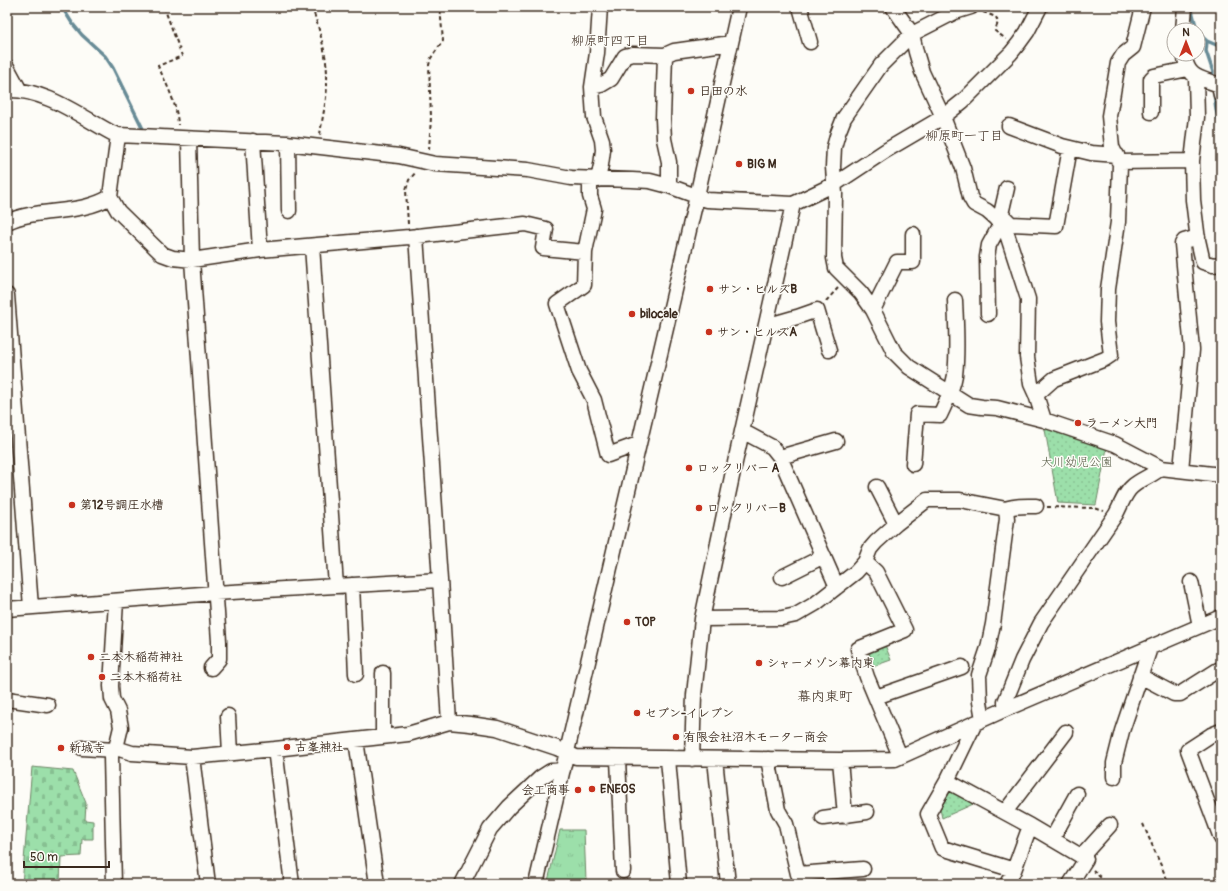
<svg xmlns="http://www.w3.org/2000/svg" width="1228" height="891" font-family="Pangolin,'Klee One',sans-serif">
	<defs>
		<pattern id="grass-tufts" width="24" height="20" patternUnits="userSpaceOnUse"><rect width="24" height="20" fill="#9cdfaa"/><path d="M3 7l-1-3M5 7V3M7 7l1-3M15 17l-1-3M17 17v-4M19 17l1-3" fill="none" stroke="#87c092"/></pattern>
		<pattern id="cemetery-stones" width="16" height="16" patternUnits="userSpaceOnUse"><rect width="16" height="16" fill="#9cdfaa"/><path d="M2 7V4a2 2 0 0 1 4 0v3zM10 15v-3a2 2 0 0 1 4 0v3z" fill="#87c092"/></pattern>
		<pattern id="park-dots" width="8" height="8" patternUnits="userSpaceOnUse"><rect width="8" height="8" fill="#9cdfaa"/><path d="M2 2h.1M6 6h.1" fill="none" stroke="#87c092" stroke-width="1.8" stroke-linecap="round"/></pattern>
	</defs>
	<rect width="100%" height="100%" fill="#fdfcf7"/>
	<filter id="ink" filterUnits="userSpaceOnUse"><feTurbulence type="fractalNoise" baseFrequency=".025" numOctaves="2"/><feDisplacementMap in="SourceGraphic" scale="8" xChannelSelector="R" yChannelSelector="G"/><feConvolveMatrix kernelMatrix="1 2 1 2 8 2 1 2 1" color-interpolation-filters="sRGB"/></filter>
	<g filter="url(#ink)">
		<path fill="url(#grass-tufts)" stroke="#6c8464" d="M 560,830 L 584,830 L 586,881 L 548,881 Z"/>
		<path fill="url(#cemetery-stones)" stroke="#6c8464" d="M 32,767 L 73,771 L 86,803 L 85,820 L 93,821 L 93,839 L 82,839 L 81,856 L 61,857 L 60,884 L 22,884 Z"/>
		<path fill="url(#park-dots)" stroke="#6c8464" d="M 1044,424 L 1108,443 L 1096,505 L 1058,503 Z
			M 885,645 L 891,660 L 874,666 L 868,651 Z
			M 953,787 L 980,801 L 942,818 L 940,809 Z"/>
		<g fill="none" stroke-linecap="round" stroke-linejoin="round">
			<path stroke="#678b96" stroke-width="3.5" d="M 62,7 L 72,23 L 82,35 L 105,56 L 113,68 L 145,133
				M 1191,7 L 1197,30
				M 1198,33 L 1207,41 L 1206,51 L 1213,72 L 1212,79
				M 1207,41 L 1221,47
				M 1214,93 L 1216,109 L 1221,129
				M 1221,148 L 1218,159 L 1221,181"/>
			<defs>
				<path id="minor" d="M 800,7 L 810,42
					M 893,7 L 912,34 L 916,52 L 922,72 L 943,117 L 963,168 L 970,197 L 974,204 L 987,211 L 995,218 L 1006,231 L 1028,299 L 1027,357 L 1031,384 L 1036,395
					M 971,7 L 955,12 L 912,34 L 881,65 L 844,118 L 838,133 L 834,147 L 833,167 L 835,194 L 834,258 L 836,268 L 861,293 L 873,310 L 894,352 L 909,367 L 969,405 L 982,407 L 997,408 L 1044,420 L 1115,444 L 1161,468
					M 1183,30 L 1185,7
					M 1184,54 C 1188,79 1199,77 1219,85 L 1221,95
					M 665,55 L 663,119 L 664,139 L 669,162 L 669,186
					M 7,67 L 19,89
					M 1196,77 L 1197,117 L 1192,161 L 1193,200 L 1198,240 L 1203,262 L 1213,265 L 1221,264
					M 592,87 L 601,85 L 611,79 L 625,56 L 633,54 L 665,55 L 674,51 L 731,43
					M 7,90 C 43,88 80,116 112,133 L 118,135 L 286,143 L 399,156 L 435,164 L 528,170 L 571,178 L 632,180 L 650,181 L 669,186 L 707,200 L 793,204 L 835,184 L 885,151 L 943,117 L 963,101 L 1011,53 L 1019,43 L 1027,32 L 1040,7
					M 1151,112 L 1151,79 L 1154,76 L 1188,69
					M 1009,126 L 1062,146 L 1091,153 L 1117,155
					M 189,139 L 192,260 L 219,641 L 219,659 L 211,668
					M 253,141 L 260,250
					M 288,143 L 289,211
					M 1119,162 L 1192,161
					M 590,180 L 590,196 L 594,209 L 585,252 L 584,285 L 557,304 L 579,371 L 594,400 L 608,455 L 638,444
					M 598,180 L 601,165 L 603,150 L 602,140 L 594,117 L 592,87 L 597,53 L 600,7
					M 1007,188 L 1001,214 L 1011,224 L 1056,226 L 1070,148
					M 110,197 L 118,135
					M 7,222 C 38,207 79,216 110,197 L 118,211 L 162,254 L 173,258 L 192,260 L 260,250 L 409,237 L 525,224 L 546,229 L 543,248 L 585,252
					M 416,236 L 440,580
					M 312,246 L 336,586
					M 7,295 L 31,607
					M 873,310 L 897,262 L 913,262 L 913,234
					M 988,314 L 987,257 L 989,245 L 1000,225
					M 766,326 L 797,317 L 817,310 L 829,350
					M 1044,420 L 1036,395 L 1054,379 L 1105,359 L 1111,355 L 1107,322 L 1108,289 L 1118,222 L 1120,164 L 1112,147 L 1109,116 L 1118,63 L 1123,55 L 1133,47 L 1143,7
					M 742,431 L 772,447 L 780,457 L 837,587
					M 780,457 L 836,441
					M 913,464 L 917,414 L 940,415 C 946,402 953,389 955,375 C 958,350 956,325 955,300
					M 1181,470 L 1192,350 L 1182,244 L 1184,241 L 1198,237
					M 877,487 L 896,524
					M 865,562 L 876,572 L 905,630 L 858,649 L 867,677 L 900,756
					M 782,577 L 824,556
					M 1191,582 L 1200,626
					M 352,585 L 356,674
					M 7,609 L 215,593 L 440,580 L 449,722
					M 702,619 L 782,618 L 796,615 L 815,604 L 856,572 L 865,562 L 870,549 L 876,542 L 896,524 L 927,500 L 960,500 L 1006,509
					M 383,673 L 383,737
					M 1140,676 L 1174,694 L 1180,694 L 1218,670
					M 876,697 L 962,667
					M 7,699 L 48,705
					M 1006,709 L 1005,702 L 1022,660 L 1041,623 L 1116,514 C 1121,505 1125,492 1133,486 C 1141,479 1152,476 1161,468 L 1221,475
					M 228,716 L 230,753
					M 983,719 L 980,702 L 979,675 L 988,648 L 993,624 L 1007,519 L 1006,509 C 1015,505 1026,506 1036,506
					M 975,723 L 947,781 L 928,814 L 942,848 L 1014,870
					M 1221,731 L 1211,735 L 1188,750 L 1221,838
					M 356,740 L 377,884
					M 82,748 L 114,750
					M 116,748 L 132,753 L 192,757 L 275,749 L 408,734 L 449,722 L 470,724 L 497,728 L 557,748 L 576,757 L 840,760 L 895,759 L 1006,709 L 1221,617
					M 275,749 L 292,884
					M 192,757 L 208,884
					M 618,759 L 623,871
					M 668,759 L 679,884
					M 692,759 L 694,695 L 702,619 L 734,467 L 793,204
					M 715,759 L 728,884
					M 768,759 L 778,810 L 786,824 L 798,874 L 863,869
					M 840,760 L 845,816
					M 1114,777 L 1114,763 L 1122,731 L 1150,648
					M 947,781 L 1030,826 L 1086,859 L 1070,884
					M 1005,812 L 1066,732
					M 823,818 L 867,812
					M 1052,839 L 1077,794
					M 1082,856 L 1110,825
					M 114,884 L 111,757 L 111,754 L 116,748 L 121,727 L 118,711 L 112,699 L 111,686 L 116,601
					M 462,884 L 490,829 L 509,807 L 540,778 L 551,771 L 563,770
					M 536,884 L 697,196 L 739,7
					M 1007,884 L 1014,870 L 1030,826"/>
			</defs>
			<use href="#minor" stroke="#3b2a1e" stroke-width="17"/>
			<path stroke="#3b2a1e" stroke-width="2" stroke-dasharray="4 3" stroke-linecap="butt" d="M 164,7 L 182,56 L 158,66 C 167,85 177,104 178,125
				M 312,7 C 320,32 328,57 327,83 C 327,100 322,118 320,135
				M 983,12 L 996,17 L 998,22 L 995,31 L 1006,39
				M 429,150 L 431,117 L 429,65 L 431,58 L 443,41 L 440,7
				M 408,224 L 406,190 L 409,180 L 416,172
				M 826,301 L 838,288
				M 1047,507 L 1094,508 L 1104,511
				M 1143,824 L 1169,884
				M 1093,870 L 1107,884"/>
			<use href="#minor" stroke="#fdfcf7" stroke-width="14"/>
		</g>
	</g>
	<g fill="#c8321e" stroke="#fdfcf7" stroke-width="1.5">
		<circle cx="691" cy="91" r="4"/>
		<circle cx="739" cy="164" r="4"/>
		<circle cx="710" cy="289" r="4"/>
		<circle cx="632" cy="314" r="4"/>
		<circle cx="709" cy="332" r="4"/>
		<circle cx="1078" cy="423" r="4"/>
		<circle cx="689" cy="468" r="4"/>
		<circle cx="72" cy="505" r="4"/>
		<circle cx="699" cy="508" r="4"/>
		<circle cx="627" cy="622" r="4"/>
		<circle cx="91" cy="657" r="4"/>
		<circle cx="759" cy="663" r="4"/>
		<circle cx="102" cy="677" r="4"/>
		<circle cx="637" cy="713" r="4"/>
		<circle cx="676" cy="737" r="4"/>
		<circle cx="287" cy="747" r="4"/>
		<circle cx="61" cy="748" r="4"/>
		<circle cx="592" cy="789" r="4"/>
		<circle cx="578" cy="790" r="4"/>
	</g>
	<g text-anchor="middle" stroke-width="3" stroke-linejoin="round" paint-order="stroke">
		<g font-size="12" font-weight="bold" fill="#3b2a1e" stroke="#fdfcf7" text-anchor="start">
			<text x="699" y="95">日田の水</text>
			<text x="747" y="168">BIG M</text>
			<text x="718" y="293">サン・ヒルズB</text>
			<text x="640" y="318">bilocale</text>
			<text x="717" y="336">サン・ヒルズA</text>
			<text x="1086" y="427">ラーメン大門</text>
			<text x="697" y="472">ロックリバー A</text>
			<text x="80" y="509">第12号調圧水槽</text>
			<text x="707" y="512">ロックリバーB</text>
			<text x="635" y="626">TOP</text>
			<text x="99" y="661">二本木稲荷神社</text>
			<text x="767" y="667">シャーメゾン幕内東</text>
			<text x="110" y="681">二本木稲荷社</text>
			<text x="645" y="717">セブン-イレブン</text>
			<text x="684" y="741">有限会社沼木モーター商会</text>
			<text x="295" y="751">古峯神社</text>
			<text x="69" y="752">新城寺</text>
			<text x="600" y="793">ENEOS</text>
			<text x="570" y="794" text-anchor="end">会工商事</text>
		</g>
		<g font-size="12" fill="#535741" stroke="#fdfcf7">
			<text x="1077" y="466">大川幼児公園</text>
		</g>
		<g font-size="13" fill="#3b2a1e" stroke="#fdfcf7">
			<text x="610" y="45">柳原町四丁目</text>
			<text x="964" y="140">柳原町一丁目</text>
		</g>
		<g font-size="14" fill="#3b2a1e" stroke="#fdfcf7">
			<text x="825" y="701">幕内東町</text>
		</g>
	</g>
	<rect width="1228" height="891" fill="none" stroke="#fdfcf7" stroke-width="24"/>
	<rect x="12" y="12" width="1204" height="867" fill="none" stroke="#3b2a1e" stroke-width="1.5" filter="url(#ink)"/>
	<g transform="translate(1186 42)"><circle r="19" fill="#fdfcf7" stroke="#afa8a0"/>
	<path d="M0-3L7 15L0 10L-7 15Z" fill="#c8321e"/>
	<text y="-6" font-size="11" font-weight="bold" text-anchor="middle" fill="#3b2a1e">N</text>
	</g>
	<path d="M24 861v6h85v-6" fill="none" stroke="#3b2a1e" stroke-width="2"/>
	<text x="30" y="861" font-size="12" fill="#3b2a1e" stroke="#fdfcf7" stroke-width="3" paint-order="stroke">50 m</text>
</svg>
